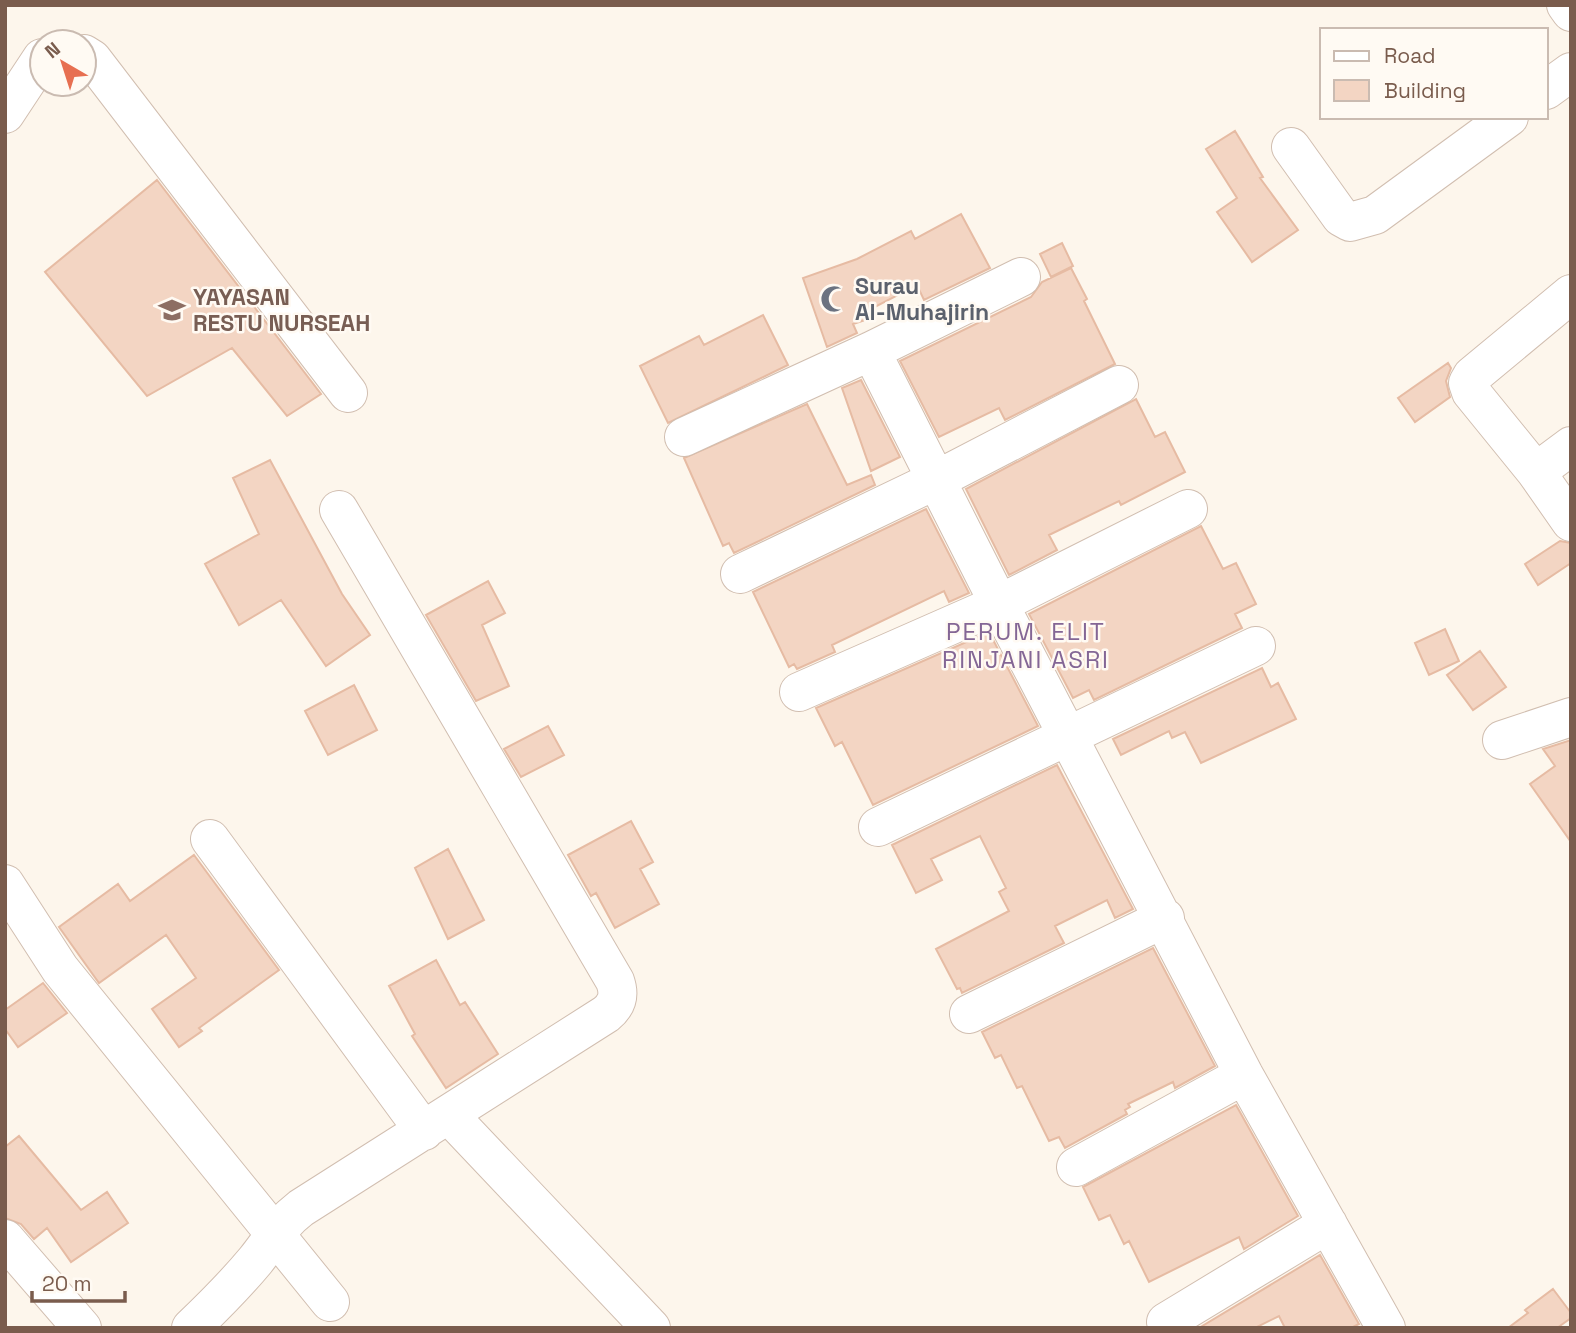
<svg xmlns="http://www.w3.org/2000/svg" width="1576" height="1333" font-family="'Space Grotesk',sans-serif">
	<rect width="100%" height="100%" fill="#fdf6ec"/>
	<path fill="#f3d5c3" stroke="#e6bba3" stroke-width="2" d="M 1235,131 L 1263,177 L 1260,178 L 1298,230 L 1252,262 L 1217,212 L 1237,198 L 1206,149 Z
		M 157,180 L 321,394 L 287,416 L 232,348 L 147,396 L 45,272 Z
		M 961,214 L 990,268 L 924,300 L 917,285 L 863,313 L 865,320 L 853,324 L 857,333 L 827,347 L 803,278 L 857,259 L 911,231 L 915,239 Z
		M 1062,243 L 1073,266 L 1051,277 L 1040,254 Z
		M 1071,268 L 1087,299 L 1084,301 L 1115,364 L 1005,420 L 999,408 L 939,437 L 900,361 L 1031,297 L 1042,282 Z
		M 763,315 L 788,365 L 668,423 L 640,366 L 699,336 L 704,345 Z
		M 1448,363 L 1451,368 L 1446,381 L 1450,397 L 1415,422 L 1398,398 Z
		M 861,380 L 900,457 L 871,471 L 842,388 Z
		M 1136,399 L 1155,437 L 1165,432 L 1185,472 L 1121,505 L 1119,501 L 1049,535 L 1057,550 L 1009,575 L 966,489 Z
		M 807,404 L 847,485 L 871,475 L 875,485 L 734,553 L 729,543 L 723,546 L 684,458 Z
		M 270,460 L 342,594 L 370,635 L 326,666 L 281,600 L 239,625 L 205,564 L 259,534 L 233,478 Z
		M 926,509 L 969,593 L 949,602 L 944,591 L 832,645 L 835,652 L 797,669 L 794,664 L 789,667 L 753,592 Z
		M 1201,526 L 1223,569 L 1236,563 L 1256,604 L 1235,614 L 1242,628 L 1094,700 L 1089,690 L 1073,698 L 1029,614 Z
		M 1560,541 L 1571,543 L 1571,563 L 1538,585 L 1525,564 Z
		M 488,581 L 505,613 L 482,625 L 509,686 L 476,701 L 426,615 Z
		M 1445,629 L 1459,661 L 1429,675 L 1415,643 Z
		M 989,632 L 1038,726 L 873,805 L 842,742 L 835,746 L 816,708 Z
		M 1480,651 L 1506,687 L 1473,710 L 1447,675 Z
		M 1262,668 L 1271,687 L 1278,683 L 1296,719 L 1201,763 L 1185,732 L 1172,738 L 1169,731 L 1121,755 L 1113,739 Z
		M 354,685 L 377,730 L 328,755 L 305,711 Z
		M 548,726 L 564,755 L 521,777 L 504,749 Z
		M 1571,740 L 1571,842 L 1530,784 L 1555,766 L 1543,749 Z
		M 1057,765 L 1133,909 L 1115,918 L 1107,900 L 1055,926 L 1064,943 L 962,993 L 960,988 L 957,989 L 936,949 L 1009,911 L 999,892 L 1006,888 L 980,836 L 931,859 L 942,880 L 916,893 L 892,845 Z
		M 631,821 L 653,862 L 640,869 L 659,904 L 615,928 L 596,893 L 591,896 L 568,855 Z
		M 448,849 L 484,920 L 448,939 L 415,868 Z
		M 194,855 L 279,970 L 199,1028 L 202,1031 L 179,1047 L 152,1009 L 196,978 L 166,935 L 99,983 L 59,927 L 118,884 L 130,901 Z
		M 1153,948 L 1215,1066 L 1175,1088 L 1173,1082 L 1128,1104 L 1130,1107 L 1125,1110 L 1127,1114 L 1065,1148 L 1059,1137 L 1049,1141 L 1022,1086 L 1017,1088 L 1001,1055 L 995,1058 L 982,1032 Z
		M 436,960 L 460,1005 L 465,1002 L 498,1054 L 446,1088 L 412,1036 L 415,1034 L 389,986 Z
		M 43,983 L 67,1013 L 18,1047 L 5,1029 L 5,1010 Z
		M 1236,1105 L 1298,1216 L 1244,1249 L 1239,1237 L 1149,1282 L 1129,1241 L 1124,1244 L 1110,1215 L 1099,1220 L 1083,1187 Z
		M 19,1136 L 81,1210 L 107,1192 L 128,1223 L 71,1262 L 47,1228 L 34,1239 L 21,1224 L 5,1218 L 5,1147 Z
		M 1320,1255 L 1359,1324 L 1351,1328 L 1285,1328 L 1279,1316 L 1255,1328 L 1199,1328 Z
		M 1553,1289 L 1571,1313 L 1571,1318 L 1557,1328 L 1508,1328 L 1528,1313 L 1525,1310 Z"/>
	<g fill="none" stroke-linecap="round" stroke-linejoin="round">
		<defs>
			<path id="minor" d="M 1566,5 L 1571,12
				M 84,54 L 92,59 L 348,393
				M 1546,90 L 1571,72
				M 5,114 L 42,58
				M 1291,147 L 1341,217 L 1350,222 L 1375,215 L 1509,117
				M 1571,294 L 1472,376 L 1468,383 L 1471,392 L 1536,472 L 1571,522
				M 871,351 L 999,604 L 1244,1075 L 1386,1328
				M 684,437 L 871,351 L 1021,277
				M 1536,472 L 1571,446
				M 740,574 L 936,480 L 1119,385
				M 799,692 L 999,604 L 1188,509
				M 1502,740 L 1571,717
				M 878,827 L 1256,646
				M 210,839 L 424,1131
				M 5,884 L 60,969 L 330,1302
				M 969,1014 L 1165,918
				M 449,1115 L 651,1328
				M 1076,1167 L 1244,1075
				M 5,1239 L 82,1328
				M 1166,1322 L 1328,1224
				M 191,1328 C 214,1306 235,1285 255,1261 C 272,1240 279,1225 301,1208 L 606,1014 C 617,1005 620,995 615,981 L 339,510"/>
		</defs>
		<use href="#minor" stroke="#d1beb0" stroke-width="40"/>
		<use href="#minor" stroke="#fff" stroke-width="38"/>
	</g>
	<defs>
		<symbol id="mosque-bare" viewBox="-9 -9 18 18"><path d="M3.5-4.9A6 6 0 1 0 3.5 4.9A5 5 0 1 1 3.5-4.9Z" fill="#6b7280" stroke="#fffaf3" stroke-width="2.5" paint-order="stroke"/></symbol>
		<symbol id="school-bare" viewBox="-9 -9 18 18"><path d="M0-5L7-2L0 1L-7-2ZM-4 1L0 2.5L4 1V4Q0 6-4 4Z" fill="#8d6e63" stroke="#fffaf3" stroke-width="2.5" paint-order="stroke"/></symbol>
	</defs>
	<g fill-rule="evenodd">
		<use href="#mosque-bare" x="815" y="280" width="38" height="38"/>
		<use href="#school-bare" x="153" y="291" width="38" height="38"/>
	</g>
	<g text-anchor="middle" stroke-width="5" stroke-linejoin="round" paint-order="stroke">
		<g font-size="23" font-weight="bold" fill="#5b616d" stroke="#fffaf3" text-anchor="start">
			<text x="855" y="294">Surau<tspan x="855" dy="26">Al-Muhajirin</tspan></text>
		</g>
		<g font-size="23" font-weight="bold" fill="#785e54" stroke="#fffaf3" text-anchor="start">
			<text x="193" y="305">YAYASAN<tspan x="193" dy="26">RESTU NURSEAH</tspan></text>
		</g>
		<g font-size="24" letter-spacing="2" fill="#846695" stroke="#fffaf3">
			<text x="1026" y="640">PERUM. ELIT<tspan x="1026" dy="28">RINJANI ASRI</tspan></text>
		</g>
	</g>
	<rect width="1576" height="1333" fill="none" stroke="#7a5c4d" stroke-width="14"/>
	<rect x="1320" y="28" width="228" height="91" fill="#fffaf3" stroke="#cabbb1" stroke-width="2"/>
	<rect x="1334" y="51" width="35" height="10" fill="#ffffff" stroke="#cabbb1" stroke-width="2"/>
	<text x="1384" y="63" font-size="21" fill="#7a5c4d">Road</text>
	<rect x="1334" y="80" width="35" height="21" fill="#f3d5c3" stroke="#cabbb1" stroke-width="2"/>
	<text x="1384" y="98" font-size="21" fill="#7a5c4d">Building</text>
	<g transform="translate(63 63) rotate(321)"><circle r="33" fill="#fffaf3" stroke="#cabbb1" stroke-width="2"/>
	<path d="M0-5L12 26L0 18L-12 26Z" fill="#e76f51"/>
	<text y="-10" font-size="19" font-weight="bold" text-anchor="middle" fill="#7a5c4d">N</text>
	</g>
	<path d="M32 1291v10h93v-10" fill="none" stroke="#7a5c4d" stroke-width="3.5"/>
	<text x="42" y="1291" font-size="21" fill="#7a5c4d" stroke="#fffaf3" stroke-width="5" paint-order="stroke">20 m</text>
</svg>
